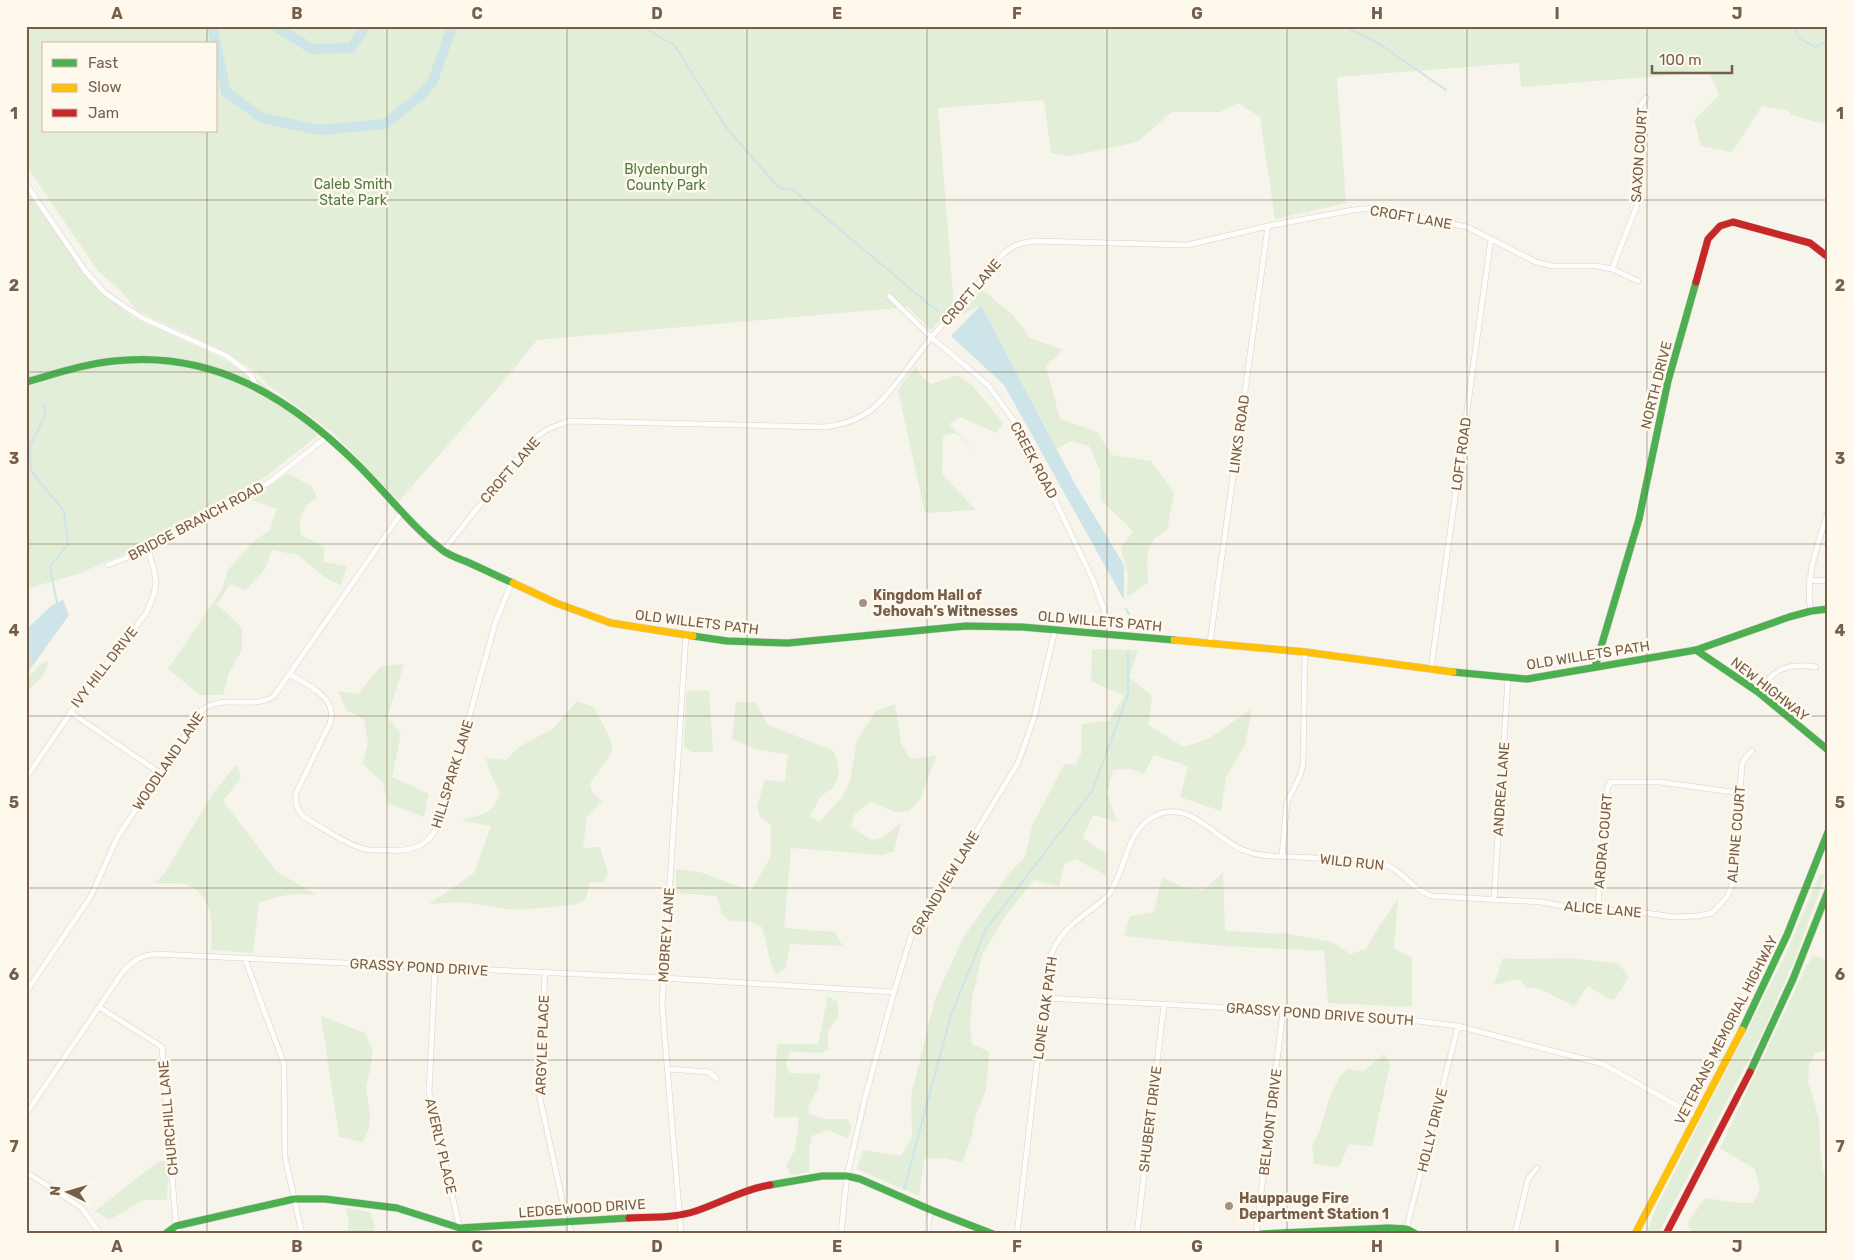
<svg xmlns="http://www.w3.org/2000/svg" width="1854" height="1260" font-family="Rubik,sans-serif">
	<rect width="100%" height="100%" fill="#f7f4ec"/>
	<path fill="#e2eed7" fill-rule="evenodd" d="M 26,26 L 1828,26 L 1828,125 L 1791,115 L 1787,110 L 1762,106 L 1732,152 L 1701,146 L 1694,120 L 1719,95 L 1709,72 L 1521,87 L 1519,63 L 1337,77 L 1346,203 L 1275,219 L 1260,117 L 1238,103 L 1220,112 L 1172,112 L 1137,142 L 1071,156 L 1051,153 L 1044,100 L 938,108 L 954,305 L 931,330 L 908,307 L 537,340 L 503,382 L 399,501 L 332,432 L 269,386 L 252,369 L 218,348 L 137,311 L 120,290 L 98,271 L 26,165 ZM 44,44 L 216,44 L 216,131 L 44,131 Z
		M 26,188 L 88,278 L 132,317 L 223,359 L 261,382 L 318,435 L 265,477 L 212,509 L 140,547 L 78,574 L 26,589 Z
		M 981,289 L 1012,314 L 1030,338 L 1063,350 L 1046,366 L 1060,419 L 1097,432 L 1112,455 L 1151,461 L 1174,493 L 1167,531 C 1143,540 1147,562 1148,583 L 1127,597 L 1128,576 L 1121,548 L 1133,531 L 1101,500 L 1100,470 L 1089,446 L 1071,441 L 1057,449 L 981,305 L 962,315 Z
		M 916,366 L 922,377 L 931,384 L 958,375 L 973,386 L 1003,423 L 997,433 L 960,417 L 949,424 L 981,457 L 956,433 L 943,436 L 942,474 L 976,510 L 925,513 L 898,390 Z
		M 288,473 L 312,487 L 317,497 C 303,507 297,516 301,535 L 325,547 L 323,562 L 347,566 L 341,585 L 327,579 L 298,555 L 272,550 L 265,569 L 246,590 L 230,584 L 217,604 L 242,628 L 242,650 L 229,673 L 223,695 L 200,695 L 168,669 L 222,589 L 228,570 L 254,541 L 270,530 L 277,509 L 251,500 Z
		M 1092,649 L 1138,650 L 1129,677 L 1152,696 L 1148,725 L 1184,747 L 1208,739 L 1252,709 L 1245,745 L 1226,777 L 1221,811 L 1180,797 L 1188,766 L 1154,755 L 1144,774 L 1131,769 L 1113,770 L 1107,794 L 1117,822 L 1093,815 L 1083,838 L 1108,855 L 1106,875 L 1075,859 L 1064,865 L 1059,887 L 1034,880 L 1006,915 L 982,955 L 972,998 L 970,1028 L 972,1044 L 989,1052 L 986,1090 L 975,1118 L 971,1140 L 962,1162 L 944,1158 L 924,1159 L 919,1196 L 857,1169 L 863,1150 L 901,1156 L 912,1137 L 911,1096 L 935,999 L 963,938 L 1006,877 L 1025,857 L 1032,826 L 1065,763 L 1075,765 L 1081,755 L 1082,724 L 1109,721 L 1124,696 L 1091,681 Z
		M 49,660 L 43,676 L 26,692 L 26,673 L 33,673 L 40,665 Z
		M 404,664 L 387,717 L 401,734 L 392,777 L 429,794 L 424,817 L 387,803 L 383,783 L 363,764 L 368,743 L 364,719 L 346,710 L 338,691 L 358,694 L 381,666 Z
		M 690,690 L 709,691 L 713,752 L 692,752 L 684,747 L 686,695 Z
		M 577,701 L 594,707 L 610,738 L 613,750 L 590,784 L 592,792 L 602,801 L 587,817 L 583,848 L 600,847 L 608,874 L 602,883 L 590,882 L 586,899 L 574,905 L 516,910 L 460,902 L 429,904 L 474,873 L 491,826 L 461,820 C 480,815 493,815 500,794 L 490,772 L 486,758 L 506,760 L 519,747 L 554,728 Z
		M 736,702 L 755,702 L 768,725 L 832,750 L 835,754 L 839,773 L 834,787 L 821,796 L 810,816 L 819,822 L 842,797 L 850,781 L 857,740 L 876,711 L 895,704 L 901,743 L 910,759 L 936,756 L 921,798 L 909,811 L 894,812 L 871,801 L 854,815 L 851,827 L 872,840 L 883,838 L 901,822 L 894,851 L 881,855 L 791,848 L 784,928 L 834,932 L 843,946 L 790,944 L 786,968 L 776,975 L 770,960 L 762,927 L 750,922 L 730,921 L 722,915 L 717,896 L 676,893 L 676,869 L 700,872 L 751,891 L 771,856 L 771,825 L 760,817 L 757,806 L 765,780 L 785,782 L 788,755 L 755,749 L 732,739 Z
		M 237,764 L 241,778 L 223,801 L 277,872 L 317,895 C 294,893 280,894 259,903 L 253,953 L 211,950 C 212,927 215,899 190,886 C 184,882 163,884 155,883 L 164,874 L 214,792 Z
		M 1223,872 L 1225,931 L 1288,934 L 1332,942 L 1350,954 L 1366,949 L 1378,928 L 1398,899 L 1394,948 L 1412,958 L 1412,1007 L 1328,1003 L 1324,951 L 1222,946 L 1124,936 L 1130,916 L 1154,912 L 1162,878 L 1184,887 L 1204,890 Z
		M 1826,874 L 1795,959 L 1762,1034 L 1658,1234 L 1646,1234 L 1657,1206 L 1787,952 L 1819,875 Z
		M 1813,955 L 1828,961 L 1828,1050 L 1815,1053 L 1809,1065 L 1808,1082 L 1819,1118 L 1820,1149 L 1823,1171 L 1828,1180 L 1828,1234 L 1696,1234 L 1689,1228 L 1688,1222 L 1705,1198 L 1738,1203 L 1753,1203 L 1760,1190 L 1755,1169 L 1720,1148 L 1807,965 Z
		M 1503,958 L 1518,959 L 1572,958 L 1619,964 L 1629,977 L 1614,1000 L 1607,998 L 1588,986 L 1574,1006 L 1540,989 L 1527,988 L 1519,979 L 1494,985 Z
		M 828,996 L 838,1002 L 838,1018 L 828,1030 L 828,1050 L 820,1053 L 790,1052 L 786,1064 L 789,1073 L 821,1074 L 818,1088 L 808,1107 L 809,1114 L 826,1119 L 847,1119 L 852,1127 L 848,1138 L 827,1130 L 812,1136 L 809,1150 L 809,1172 L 790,1175 L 786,1165 L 795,1150 L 799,1117 L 774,1118 L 777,1044 L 818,1044 Z
		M 321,1016 L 365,1033 L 373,1052 L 366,1089 L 370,1114 L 369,1128 L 363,1142 L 339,1137 Z
		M 1384,1054 L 1390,1064 L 1372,1147 L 1349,1144 L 1339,1167 L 1314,1164 L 1312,1146 L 1320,1130 L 1329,1099 L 1340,1076 L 1347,1069 L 1364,1071 Z
		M 159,1161 L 169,1161 L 167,1200 L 144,1200 L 109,1220 L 95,1211 Z
		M 346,1208 L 370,1212 L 375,1228 L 369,1234 L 347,1234 L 349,1221 Z"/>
	<path fill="#cde4e8" d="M 981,305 L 1075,484 L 1124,565 L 1124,600 L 1004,385 L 951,336 Z
		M 63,600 L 69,615 L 26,675 L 27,629 L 52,605 Z"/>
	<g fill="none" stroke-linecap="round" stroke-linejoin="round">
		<path stroke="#cde4e8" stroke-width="2" d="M 642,26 L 675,46 L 725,126 L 779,188 L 793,190 L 937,311
			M 1344,26 L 1381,45 L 1446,90
			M 1793,26 L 1799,38 L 1815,47 L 1828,41
			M 43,405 L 46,414 L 30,446 L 31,471 L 64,511 L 68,544 L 50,567 L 57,603
			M 1126,609 L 1129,614
			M 904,1189 L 951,1015 L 986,929 L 1092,791 L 1128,695 L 1128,653"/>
		<path stroke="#cde4e8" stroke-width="10" d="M 212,26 L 216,44
			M 275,26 L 312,49 L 351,48 L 366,26
			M 216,45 L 226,92 L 262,118 L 320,130 L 385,124 L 421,95 L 433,81 L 452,26"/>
		<defs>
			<path id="street" d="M 26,184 L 86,272 L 105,293 L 142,318 L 227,356 L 251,375 L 255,384
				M 1612,269 L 1637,205 L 1639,113 L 1640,106 L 1646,98
				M 889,296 L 931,337 L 988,385 L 1017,425 L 1033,454 L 1092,578 L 1104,609 L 1109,636
				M 443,551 L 533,439 L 548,429 L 569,421 L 825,427 C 841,425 858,420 871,410 C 891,394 913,360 930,339 C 943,323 958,309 971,293 C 984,277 998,252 1019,244 C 1023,243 1029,242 1034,241 L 1188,245 L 1268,226 L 1353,210 L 1374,208 L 1467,227 L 1536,262 L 1552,266 L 1596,266 L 1612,269 L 1638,281
				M 108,565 L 148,549 L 251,494 L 271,481 L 328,436
				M 1809,578 L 1815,581 L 1828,580
				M 1828,586 L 1828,598
				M 1811,611 C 1804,577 1819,543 1828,511
				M 1210,642 L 1268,226
				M 1431,669 L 1491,239
				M 291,675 C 304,683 329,694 331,711 C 332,715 331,719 330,723 L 296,793 C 295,804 297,809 304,817 C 321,827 347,845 365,849 C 371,851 378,850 384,850 C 411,852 429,848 440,821 L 495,624 L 511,584
				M 1758,692 C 1774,668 1788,663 1816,667
				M 70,712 L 160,773
				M 26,778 L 82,696 L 147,612 L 154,594 L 156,582 L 154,570 L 148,549
				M 1282,856 L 1287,802 L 1300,776 L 1303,764 L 1305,652
				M 1494,899 L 1508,678
				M 1598,910 L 1601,851 L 1606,827 L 1607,788 L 1611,782 L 1660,782 L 1739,793
				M 245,959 L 284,1064 L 285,1157 L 302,1234
				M 435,968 L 429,1092 L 461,1234
				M 545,973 L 539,1094 L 567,1222 L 572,1234
				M 26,992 L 91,896 L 117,838 L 200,712 C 220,692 251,711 274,696 L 402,512
				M 1045,998 L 1369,1015 L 1458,1026 L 1603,1064 L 1697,1117
				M 99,1007 L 162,1047 L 176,1226 L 180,1234
				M 667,1069 L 709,1072 L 717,1079
				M 26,1114 L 122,973 C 132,961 140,956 155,954 L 663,978 L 894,992
				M 26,1172 L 82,1208 L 100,1234
				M 681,1234 L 662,1004 L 686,635
				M 841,1234 L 847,1176 L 865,1098 L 894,992 L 913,930 L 943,886 L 1018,763 L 1034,718 L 1055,630
				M 928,1234 L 928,1223 L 931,1210
				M 1017,1234 L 1049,960 C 1057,936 1072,923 1092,909 C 1098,904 1104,900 1109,894 C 1125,872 1125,838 1147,821 C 1184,792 1212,837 1243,850 C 1260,857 1278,856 1295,857 C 1323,858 1351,860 1379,862 C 1403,869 1409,888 1432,896 L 1541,902 L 1574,908 L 1640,912 L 1673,917 L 1698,916 L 1712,913 L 1727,897 L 1734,880 L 1742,764 L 1746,757 L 1752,751
				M 1137,1234 L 1164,1004
				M 1256,1234 L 1283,1011
				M 1405,1234 L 1458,1026
				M 1515,1234 L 1528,1179 L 1537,1168"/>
			<path id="fast" d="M 26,382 C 55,374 84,364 114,361 C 212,350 289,397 356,463 C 384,490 411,526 441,549 C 448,555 457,558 465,561 C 481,568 497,576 513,583
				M 693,636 L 727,641 L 788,643 L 966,626 L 1022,627 L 1174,640
				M 1696,650 L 1758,692 L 1828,750
				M 1595,667 L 1639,519 L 1668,381 L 1696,282
				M 1453,672 L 1527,679 L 1696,650 L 1789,617 L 1811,611 L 1828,609
				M 1742,1030 L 1787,935 L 1828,832
				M 1750,1072 L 1793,979 L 1828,891
				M 770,1185 L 822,1176 L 847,1176 L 860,1179 L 931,1210 L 993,1234
				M 165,1234 L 176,1226 L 294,1199 L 325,1199 L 397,1208 L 460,1228 L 629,1218
				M 1262,1234 L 1389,1228 L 1407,1229 L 1416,1234"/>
			<path id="slow" d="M 513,583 L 556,603 L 611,623 L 693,636
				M 1174,640 L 1305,652 L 1453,672
				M 1635,1234 L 1742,1030"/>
			<path id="jam" d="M 1696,282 L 1708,239 L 1720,226 L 1733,222 L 1810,243 L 1828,257
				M 629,1218 C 651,1217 675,1218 696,1211 C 720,1203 744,1189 770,1185
				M 1666,1234 L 1750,1072"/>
		</defs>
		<use href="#street" stroke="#d6d1ca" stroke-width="6"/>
		<use href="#fast" stroke="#d7d1ca" stroke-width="8"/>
		<use href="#slow" stroke="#d7d1ca" stroke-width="8"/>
		<use href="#jam" stroke="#d7d1ca" stroke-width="8"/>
		<use href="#street" stroke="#fefdfc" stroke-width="5"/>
		<use href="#fast" stroke="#4caf50" stroke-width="7"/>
		<use href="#slow" stroke="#ffc107" stroke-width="7"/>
		<use href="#jam" stroke="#c62828" stroke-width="7"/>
	</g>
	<path fill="none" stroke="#765e4b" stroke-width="1" stroke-opacity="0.55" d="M 207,26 L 207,44M 387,26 L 387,1234M 567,26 L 567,1234M 747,26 L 747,1234M 927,26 L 927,1234M 1107,26 L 1107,1234M 1287,26 L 1287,1234M 1467,26 L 1467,1234M 1647,26 L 1647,1234M 207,131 L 207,1234M 26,200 L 1828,200M 26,372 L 1828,372M 26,544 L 1828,544M 26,716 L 1828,716M 26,888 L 1828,888M 26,1060 L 1828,1060"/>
	<g fill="#a39283" stroke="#fff9ed" stroke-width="2">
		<circle cx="863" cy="603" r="5"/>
		<circle cx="1229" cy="1206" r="5"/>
	</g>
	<g text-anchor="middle" stroke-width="5" stroke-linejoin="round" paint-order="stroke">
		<g font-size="14" fill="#765e4b" stroke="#fff9ed">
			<text transform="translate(1639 155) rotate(-86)" y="5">SAXON COURT</text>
			<text transform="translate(1411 217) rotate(10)" y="5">CROFT LANE</text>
			<text transform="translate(971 292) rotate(-49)" y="5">CROFT LANE</text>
			<text transform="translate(1656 385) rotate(-76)" y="5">NORTH DRIVE</text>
			<text transform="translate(1239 434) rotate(-82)" y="5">LINKS ROAD</text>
			<text transform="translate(1461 454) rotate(-82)" y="5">LOFT ROAD</text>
			<text transform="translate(1034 460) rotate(62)" y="5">CREEK ROAD</text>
			<text transform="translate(510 470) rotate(-49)" y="5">CROFT LANE</text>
			<text transform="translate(196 521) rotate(-28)" y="5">BRIDGE BRANCH ROAD</text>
			<text transform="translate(1100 621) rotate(5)" y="5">OLD WILLETS PATH</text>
			<text transform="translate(697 622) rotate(7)" y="5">OLD WILLETS PATH</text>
			<text transform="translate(1588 655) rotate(-9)" y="5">OLD WILLETS PATH</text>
			<text transform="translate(104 667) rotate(-52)" y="5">IVY HILL DRIVE</text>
			<text transform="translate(1770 689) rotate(38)" y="5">NEW HIGHWAY</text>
			<text transform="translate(168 761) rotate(-56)" y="5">WOODLAND LANE</text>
			<text transform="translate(452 774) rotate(-73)" y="5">HILLSPARK LANE</text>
			<text transform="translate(1501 789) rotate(-86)" y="5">ANDREA LANE</text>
			<text transform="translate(1736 834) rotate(-85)" y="5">ALPINE COURT</text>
			<text transform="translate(1603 841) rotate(-85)" y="5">ARDRA COURT</text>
			<text transform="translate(1352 862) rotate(6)" y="5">WILD RUN</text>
			<text transform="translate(945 883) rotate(-59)" y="5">GRANDVIEW LANE</text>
			<text transform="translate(1603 909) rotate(5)" y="5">ALICE LANE</text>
			<text transform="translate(666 935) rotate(-86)" y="5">MOBREY LANE</text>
			<text transform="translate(419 967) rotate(3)" y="5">GRASSY POND DRIVE</text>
			<text transform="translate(1045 1008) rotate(-82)" y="5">LONE OAK PATH</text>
			<text transform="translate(1320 1014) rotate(4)" y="5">GRASSY POND DRIVE SOUTH</text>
			<text transform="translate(1726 1030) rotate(-63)" y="5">VETERANS MEMORIAL HIGHWAY</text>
			<text transform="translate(542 1045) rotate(-88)" y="5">ARGYLE PLACE</text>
			<text transform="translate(168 1118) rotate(-95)" y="5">CHURCHILL LANE</text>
			<text transform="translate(1150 1119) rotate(-83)" y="5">SHUBERT DRIVE</text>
			<text transform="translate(1270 1122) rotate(-83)" y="5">BELMONT DRIVE</text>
			<text transform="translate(1432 1130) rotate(-76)" y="5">HOLLY DRIVE</text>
			<text transform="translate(441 1146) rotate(77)" y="5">AVERLY PLACE</text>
			<text transform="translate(582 1208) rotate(-4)" y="5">LEDGEWOOD DRIVE</text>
		</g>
		<g font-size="14" fill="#4f7c43" stroke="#fff9ed">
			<text x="666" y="174">Blydenburgh<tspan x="666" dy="16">County Park</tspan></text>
			<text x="353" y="189">Caleb Smith<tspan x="353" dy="16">State Park</tspan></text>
		</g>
		<g font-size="14" font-weight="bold" fill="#765e4b" stroke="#fff9ed" text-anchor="start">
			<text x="873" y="600">Kingdom Hall of<tspan x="873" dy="16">Jehovah’s Witnesses</tspan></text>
			<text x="1239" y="1203">Hauppauge Fire<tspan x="1239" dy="16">Department Station 1</tspan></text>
		</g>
	</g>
	<rect width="1854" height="1260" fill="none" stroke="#fff9ed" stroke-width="55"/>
	<rect x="42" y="42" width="175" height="90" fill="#fff9ed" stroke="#c8bbac"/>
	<rect x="52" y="59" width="25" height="8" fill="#4caf50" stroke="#c8bbac"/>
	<text x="88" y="68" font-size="15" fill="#765e4b">Fast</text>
	<rect x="52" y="84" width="25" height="8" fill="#ffc107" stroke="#c8bbac"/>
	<text x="88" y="92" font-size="15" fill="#765e4b">Slow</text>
	<rect x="52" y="109" width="25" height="8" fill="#c62828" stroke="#c8bbac"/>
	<text x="88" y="118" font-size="15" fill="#765e4b">Jam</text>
	<g transform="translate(68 1192) rotate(275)" stroke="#fff9ed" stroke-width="4" paint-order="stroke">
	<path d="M0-4L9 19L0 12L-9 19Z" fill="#765e4b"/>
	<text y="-8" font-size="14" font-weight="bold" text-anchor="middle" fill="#765e4b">N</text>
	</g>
	<path d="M1652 65v8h80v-8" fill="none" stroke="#765e4b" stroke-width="2.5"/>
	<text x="1659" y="65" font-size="15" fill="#765e4b" stroke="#fff9ed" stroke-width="4" paint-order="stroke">100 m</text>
	<rect x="28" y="28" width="1798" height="1204" fill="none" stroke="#765e4b" stroke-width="2"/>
	<g font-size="16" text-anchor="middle" font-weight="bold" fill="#765e4b">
		<text x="117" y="19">A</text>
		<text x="297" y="19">B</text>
		<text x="477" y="19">C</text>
		<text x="657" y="19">D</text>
		<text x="837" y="19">E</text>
		<text x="1017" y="19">F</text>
		<text x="1197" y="19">G</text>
		<text x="1377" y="19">H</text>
		<text x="1557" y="19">I</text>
		<text x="1737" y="19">J</text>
		<text x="14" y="119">1</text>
		<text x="1840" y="119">1</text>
		<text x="14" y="291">2</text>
		<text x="1840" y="291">2</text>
		<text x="14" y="464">3</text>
		<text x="1840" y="464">3</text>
		<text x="14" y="636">4</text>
		<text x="1840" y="636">4</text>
		<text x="14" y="808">5</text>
		<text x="1840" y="808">5</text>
		<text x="14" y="980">6</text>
		<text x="1840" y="980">6</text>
		<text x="14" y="1152">7</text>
		<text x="1840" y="1152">7</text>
		<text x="117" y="1252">A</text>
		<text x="297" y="1252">B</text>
		<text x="477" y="1252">C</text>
		<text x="657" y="1252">D</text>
		<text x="837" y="1252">E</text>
		<text x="1017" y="1252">F</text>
		<text x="1197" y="1252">G</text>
		<text x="1377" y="1252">H</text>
		<text x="1557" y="1252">I</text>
		<text x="1737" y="1252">J</text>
	</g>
</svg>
